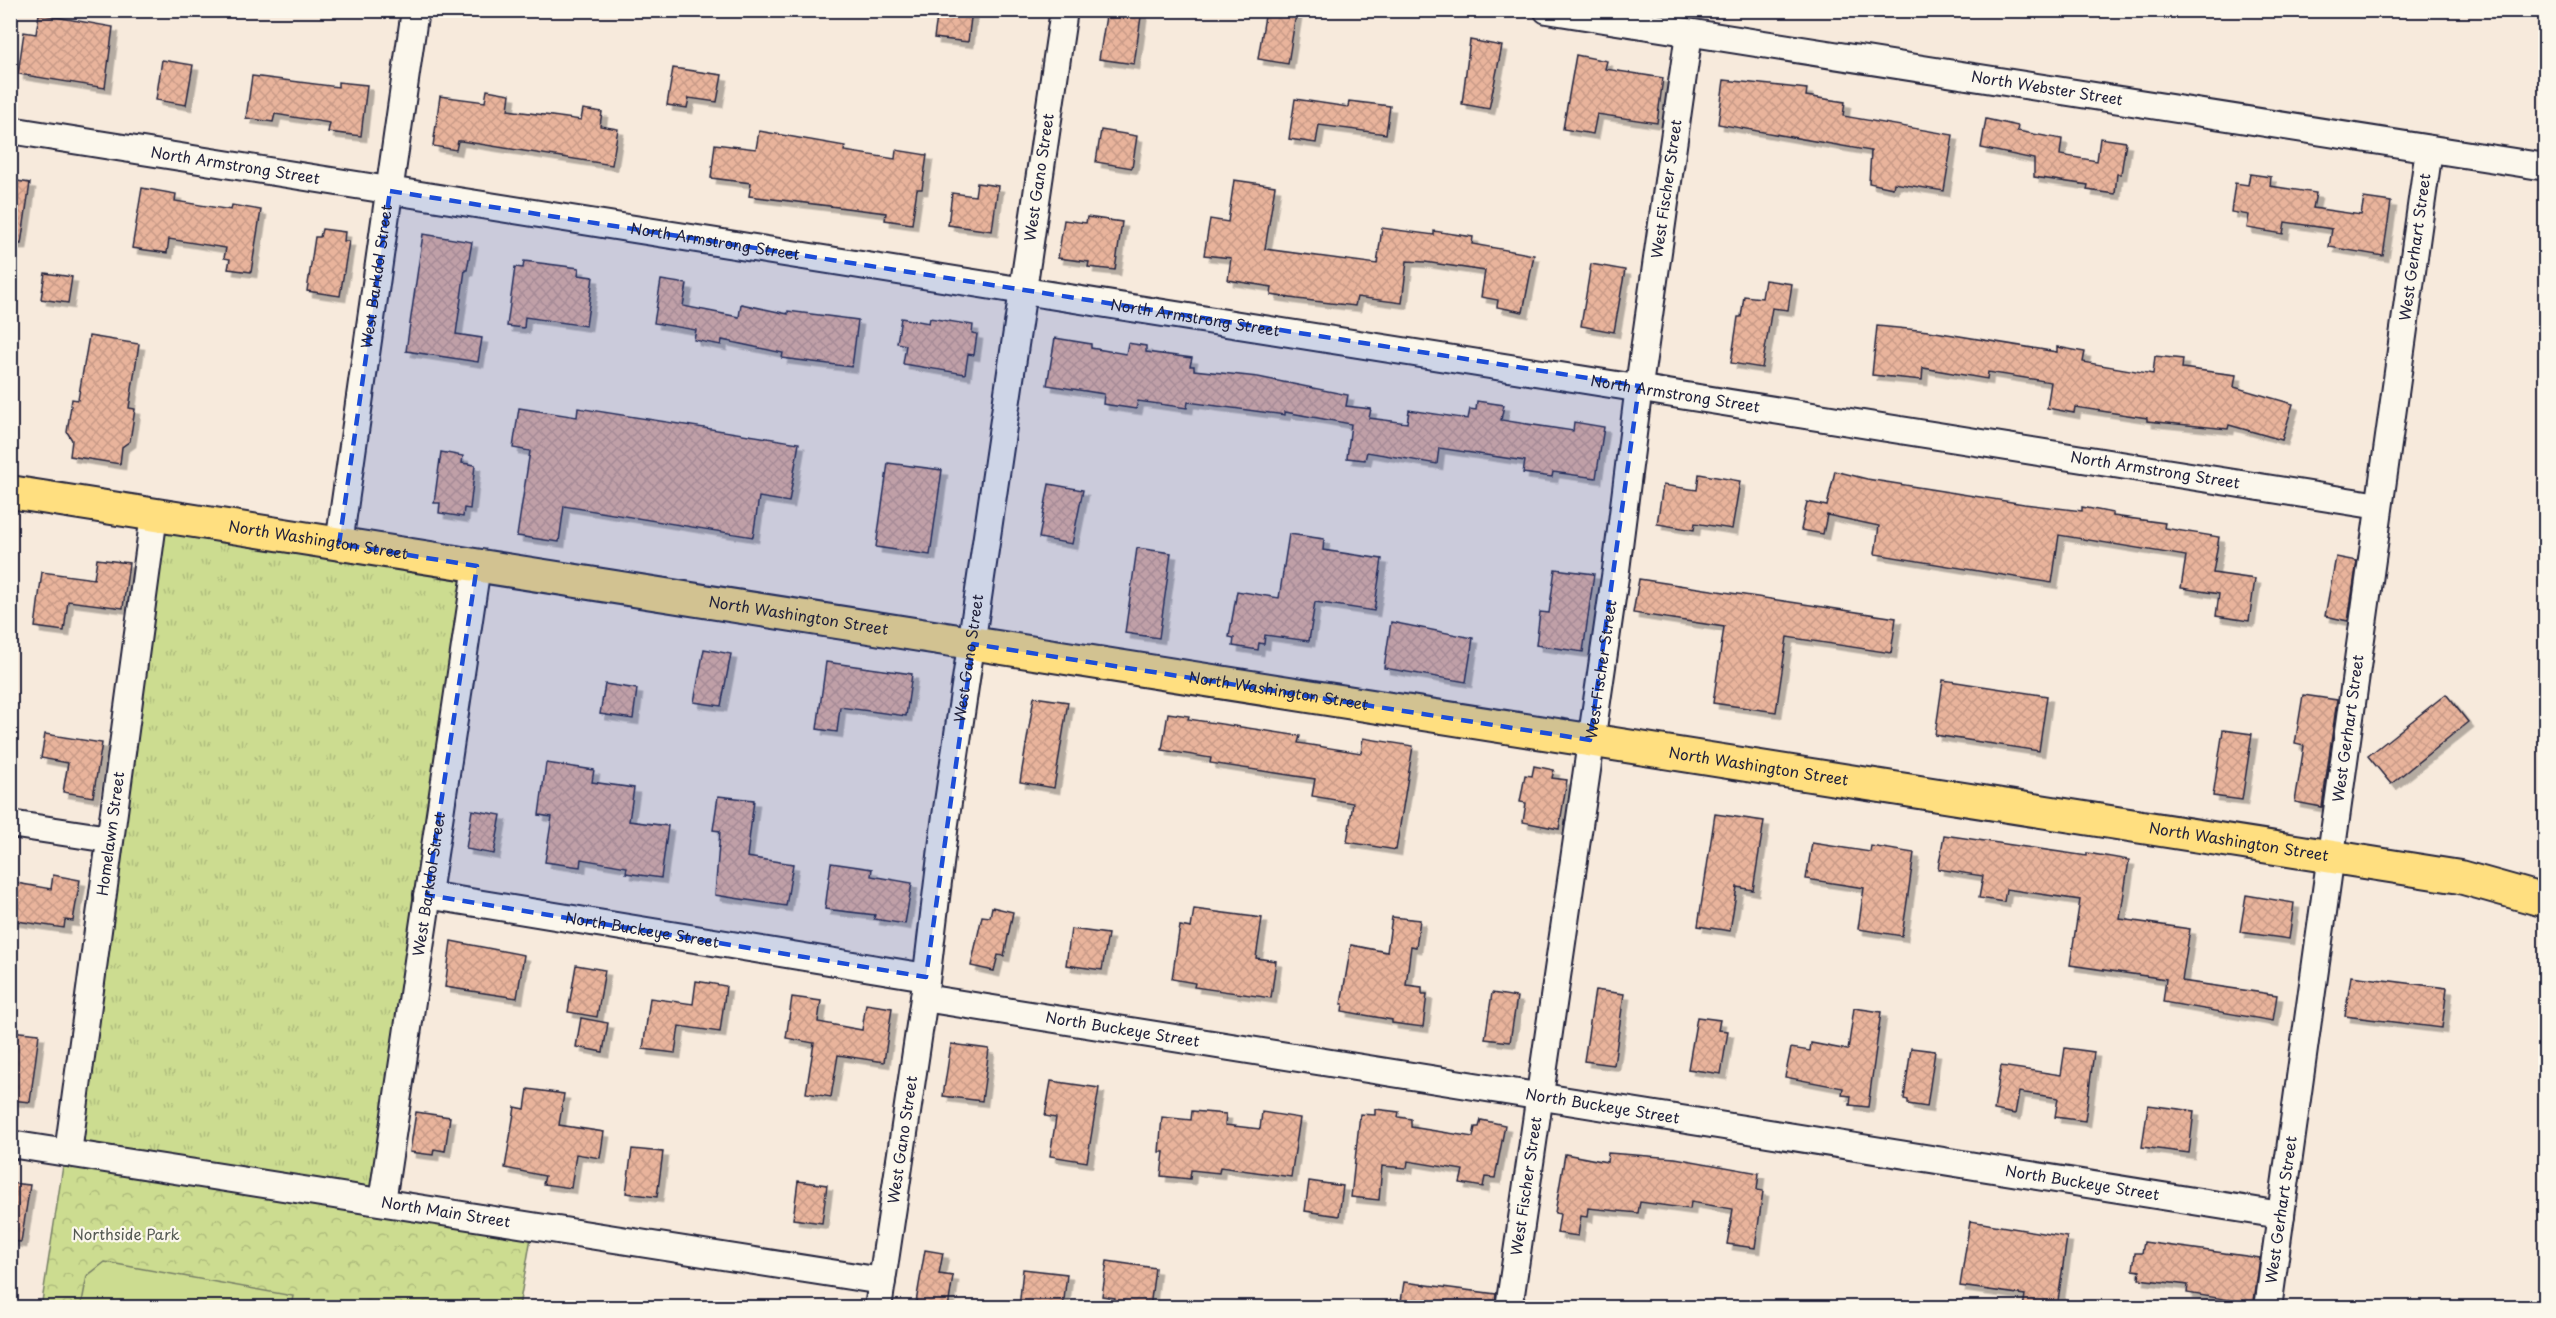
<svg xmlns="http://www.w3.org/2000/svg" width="2556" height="1318" font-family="'Playpen Sans',sans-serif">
	<defs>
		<pattern id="grass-tufts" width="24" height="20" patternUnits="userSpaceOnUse" patternTransform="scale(1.5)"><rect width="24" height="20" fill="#ccdc90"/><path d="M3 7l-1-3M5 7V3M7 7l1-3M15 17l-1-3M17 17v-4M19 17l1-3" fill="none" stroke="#afbc7d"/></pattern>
		<pattern id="park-crowns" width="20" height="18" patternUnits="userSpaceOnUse" patternTransform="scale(1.5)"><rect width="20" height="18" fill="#ccdc90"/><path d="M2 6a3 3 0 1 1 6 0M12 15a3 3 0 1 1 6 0" fill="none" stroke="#afbc7d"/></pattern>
		<pattern id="building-cross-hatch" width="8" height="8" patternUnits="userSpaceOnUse" patternTransform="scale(1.5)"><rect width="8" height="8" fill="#e9b49c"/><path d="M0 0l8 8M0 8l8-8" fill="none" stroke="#c89a87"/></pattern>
		<filter id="shadow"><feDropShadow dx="5.5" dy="5.5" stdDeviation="0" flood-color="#0004"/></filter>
	</defs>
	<rect width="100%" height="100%" fill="#f7eadc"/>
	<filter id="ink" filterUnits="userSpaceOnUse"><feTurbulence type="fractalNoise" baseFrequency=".0167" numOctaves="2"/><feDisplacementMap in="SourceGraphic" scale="12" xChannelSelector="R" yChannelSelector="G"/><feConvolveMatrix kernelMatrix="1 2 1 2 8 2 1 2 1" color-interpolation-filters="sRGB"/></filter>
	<g filter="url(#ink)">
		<path fill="url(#grass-tufts)" stroke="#777f66" stroke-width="1.5" d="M 154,515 L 477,566 L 382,1202 L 68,1153 Z"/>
		<path fill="url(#park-crowns)" stroke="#777f66" stroke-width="1.5" d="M 65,1153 L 533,1226 L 519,1307 L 41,1308 Z"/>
		<path fill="#ccdc90" stroke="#777f66" stroke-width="1.5" d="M 105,1262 L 293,1296 L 291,1307 L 81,1307 L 87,1276 Z"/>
		<path fill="url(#building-cross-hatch)" stroke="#22223b" stroke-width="1.5" filter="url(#shadow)" d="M 938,10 L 972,10 L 968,42 L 934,38 Z
			M 1107,10 L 1142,10 L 1134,64 L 1099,59 Z
			M 1266,10 L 1296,14 L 1288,64 L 1258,59 Z
			M 39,14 L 113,27 L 105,88 L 18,74 L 24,32 L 36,34 Z
			M 1470,40 L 1502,46 L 1489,109 L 1462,104 Z
			M 1576,55 L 1607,61 L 1605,69 L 1663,78 L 1657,123 L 1597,114 L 1593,134 L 1563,129 Z
			M 162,60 L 193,65 L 186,105 L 156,100 Z
			M 673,68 L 722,75 L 717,102 L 689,98 L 687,108 L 667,105 Z
			M 252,76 L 338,87 L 338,82 L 367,85 L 361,136 L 328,132 L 330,123 L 275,114 L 273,122 L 246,118 Z
			M 1724,80 L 1807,89 L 1806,96 L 1845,102 L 1843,116 L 1953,135 L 1944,191 L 1894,183 L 1893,188 L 1869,183 L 1871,151 L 1718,124 Z
			M 487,90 L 510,94 L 508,110 L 581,120 L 583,109 L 602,112 L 600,126 L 618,129 L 612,165 L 461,141 L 458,141 L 456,150 L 433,146 L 440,96 L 485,102 Z
			M 1295,99 L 1348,107 L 1349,101 L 1390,106 L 1386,134 L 1319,125 L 1316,143 L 1289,139 Z
			M 1986,119 L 2018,126 L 2017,131 L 2062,139 L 2060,155 L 2097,161 L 2100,138 L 2126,142 L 2121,174 L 2117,174 L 2115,194 L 2087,190 L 2088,185 L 2034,177 L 2034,159 L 1981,148 Z
			M 1101,130 L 1137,136 L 1132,168 L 1096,162 Z
			M 759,131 L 845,146 L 844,151 L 895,159 L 896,150 L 927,155 L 922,189 L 917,189 L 912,224 L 885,220 L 886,213 L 749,196 L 751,183 L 711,178 L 715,144 L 756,149 Z
			M 2250,174 L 2271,177 L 2270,186 L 2316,193 L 2313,208 L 2361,215 L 2364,198 L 2391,202 L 2383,256 L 2329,247 L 2332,229 L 2285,222 L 2283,234 L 2247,228 L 2249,215 L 2231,212 L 2235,183 L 2248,185 Z
			M 10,180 L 30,183 L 21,244 L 10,244 Z
			M 1234,180 L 1275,186 L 1265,249 L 1377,264 L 1382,228 L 1434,235 L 1434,231 L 1473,237 L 1472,244 L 1534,255 L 1523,312 L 1497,307 L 1498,300 L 1481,297 L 1485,271 L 1425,262 L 1407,261 L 1402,303 L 1357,297 L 1355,306 L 1297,299 L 1271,295 L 1272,287 L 1228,280 L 1231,258 L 1204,255 L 1210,219 L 1228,222 Z
			M 977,183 L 998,186 L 992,231 L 948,225 L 952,193 L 975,196 Z
			M 142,188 L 176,194 L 175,201 L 231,210 L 232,205 L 261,210 L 251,272 L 228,269 L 230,259 L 224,258 L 226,248 L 169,239 L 167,253 L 132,248 Z
			M 1087,217 L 1122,222 L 1115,270 L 1088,267 L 1089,262 L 1058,258 L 1064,220 L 1086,223 Z
			M 322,229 L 345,232 L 344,241 L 349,241 L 340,296 L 307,291 L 315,237 L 320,237 Z
			M 423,234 L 472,242 L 467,270 L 465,270 L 456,334 L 482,338 L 478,362 L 406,351 Z
			M 524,261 L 579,268 L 578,275 L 593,277 L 586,326 L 525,317 L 524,328 L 507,326 L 515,267 L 523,268 Z
			M 1591,264 L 1625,270 L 1614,332 L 1581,326 Z
			M 45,273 L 72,277 L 68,303 L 41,299 Z
			M 661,280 L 687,284 L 683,306 L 739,317 L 741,304 L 788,314 L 788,311 L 858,320 L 852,367 L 782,358 L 783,353 L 722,340 L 721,345 L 694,340 L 696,330 L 654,323 Z
			M 1765,280 L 1792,284 L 1788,310 L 1772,308 L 1762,368 L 1731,363 L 1738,317 L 1741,317 L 1744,296 L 1762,298 Z
			M 901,318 L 929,323 L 930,318 L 973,325 L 972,333 L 977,334 L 974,355 L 968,354 L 965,374 L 903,364 L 906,345 L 897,343 Z
			M 1877,326 L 1929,331 L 2057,352 L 2057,347 L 2085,352 L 2083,362 L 2153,374 L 2155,356 L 2183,359 L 2182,368 L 2236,375 L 2234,387 L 2293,404 L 2282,440 L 2229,425 L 2228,429 L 2147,421 L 2147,418 L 2075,407 L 2074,413 L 2047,408 L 2051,382 L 1988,372 L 1987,379 L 1923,368 L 1922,380 L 1872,375 Z
			M 89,336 L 139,344 L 129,408 L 135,409 L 130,441 L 122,447 L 120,464 L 70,456 L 72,440 L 67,432 L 72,399 L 78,400 Z
			M 1055,338 L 1091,344 L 1091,348 L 1126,354 L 1128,343 L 1146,346 L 1146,352 L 1192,358 L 1190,366 L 1194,366 L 1194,370 L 1258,377 L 1348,395 L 1346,406 L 1371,409 L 1369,418 L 1407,423 L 1409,410 L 1468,419 L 1470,409 L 1476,410 L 1477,401 L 1504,405 L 1501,420 L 1573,431 L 1574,422 L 1604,427 L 1596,478 L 1553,472 L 1552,477 L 1523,473 L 1525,461 L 1439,448 L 1437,464 L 1367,452 L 1365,460 L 1347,458 L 1351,424 L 1285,412 L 1285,415 L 1188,402 L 1187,408 L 1138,401 L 1136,409 L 1103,404 L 1104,394 L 1047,385 Z
			M 519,408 L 577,417 L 578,408 L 799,443 L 789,502 L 759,497 L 753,537 L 564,506 L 559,542 L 517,536 L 530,451 L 513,448 Z
			M 441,452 L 463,456 L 462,463 L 475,465 L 470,509 L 464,508 L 463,517 L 439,513 L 440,503 L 434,503 Z
			M 888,463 L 942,470 L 930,555 L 876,547 Z
			M 1835,471 L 1867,479 L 2024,504 L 2082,511 L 2082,507 L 2113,513 L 2113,516 L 2165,523 L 2164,528 L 2219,537 L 2213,573 L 2255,579 L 2249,621 L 2216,616 L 2219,594 L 2181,588 L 2186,556 L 2059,535 L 2052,583 L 1875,554 L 1879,526 L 1827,515 L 1823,534 L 1801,530 L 1807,502 L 1827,506 Z
			M 1699,474 L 1740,481 L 1732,529 L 1695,523 L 1694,530 L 1657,524 L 1663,485 L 1697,490 Z
			M 1049,484 L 1083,490 L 1072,544 L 1039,538 Z
			M 1289,534 L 1324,539 L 1323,550 L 1382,559 L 1374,611 L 1315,602 L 1309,641 L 1265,635 L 1264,644 L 1259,643 L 1258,650 L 1233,646 L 1234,638 L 1229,637 L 1237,591 L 1279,598 Z
			M 1137,548 L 1171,553 L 1159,638 L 1125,633 Z
			M 2336,557 L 2357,561 L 2348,621 L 2325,616 Z
			M 97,559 L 129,563 L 123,608 L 68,601 L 64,631 L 35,627 L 42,572 L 94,579 Z
			M 1555,569 L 1594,574 L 1583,652 L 1536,645 L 1540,612 L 1549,613 Z
			M 1639,579 L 1896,618 L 1891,653 L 1787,637 L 1776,712 L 1713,703 L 1724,627 L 1633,613 Z
			M 1391,622 L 1473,638 L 1466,682 L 1384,668 Z
			M 704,649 L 731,654 L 721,706 L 694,702 Z
			M 826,662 L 912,674 L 906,716 L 840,707 L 837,732 L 817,729 Z
			M 1943,680 L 2047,696 L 2039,751 L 1935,735 Z
			M 605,684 L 637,689 L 633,719 L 600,714 Z
			M 2446,694 L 2468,722 L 2391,784 L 2368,756 Z
			M 2303,695 L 2337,700 L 2322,807 L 2295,802 L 2304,746 L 2295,744 Z
			M 1034,697 L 1068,702 L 1054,788 L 1020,782 Z
			M 1168,713 L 1189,716 L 1188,719 L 1300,736 L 1298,743 L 1361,753 L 1363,738 L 1413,746 L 1396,850 L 1347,842 L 1353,803 L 1312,796 L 1315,779 L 1210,763 L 1211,758 L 1162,750 Z
			M 2223,730 L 2252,734 L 2242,800 L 2213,796 Z
			M 45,734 L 102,743 L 93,797 L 63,792 L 68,763 L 41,758 Z
			M 546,763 L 594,770 L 592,782 L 634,788 L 629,821 L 668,826 L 661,878 L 626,873 L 627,867 L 581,859 L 580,867 L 545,862 L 552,817 L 539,815 Z
			M 1534,766 L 1554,770 L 1552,778 L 1567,780 L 1559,829 L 1523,822 L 1526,803 L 1520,802 L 1525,775 L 1532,776 Z
			M 718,796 L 754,800 L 747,857 L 793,864 L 786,906 L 715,895 L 720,831 L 713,830 Z
			M 472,810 L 501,815 L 494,854 L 466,849 Z
			M 1715,814 L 1764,821 L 1753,890 L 1737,887 L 1730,931 L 1698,926 Z
			M 1944,835 L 2087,856 L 2087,853 L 2129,860 L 2120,919 L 2190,929 L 2182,981 L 2277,995 L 2273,1021 L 2163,1002 L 2166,979 L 2070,965 L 2080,900 L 2006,889 L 2004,902 L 1979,898 L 1983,876 L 1938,869 Z
			M 1812,843 L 1870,852 L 1871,846 L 1914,853 L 1902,936 L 1858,929 L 1864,888 L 1806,879 Z
			M 831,863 L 872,869 L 871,876 L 912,883 L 905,924 L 874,919 L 875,915 L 825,909 Z
			M 53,875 L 80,880 L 73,921 L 65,920 L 64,928 L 10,920 L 10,882 L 51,889 Z
			M 2246,895 L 2294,903 L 2289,939 L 2240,932 Z
			M 992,907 L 1013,912 L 1004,956 L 998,955 L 994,971 L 971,966 L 982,916 L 990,917 Z
			M 1194,909 L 1262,918 L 1256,958 L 1276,961 L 1271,998 L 1194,987 L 1195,983 L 1172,979 L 1180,926 L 1191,928 Z
			M 1392,917 L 1420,920 L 1416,947 L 1411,946 L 1406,985 L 1422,987 L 1422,994 L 1427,994 L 1423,1027 L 1392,1023 L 1392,1020 L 1342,1011 L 1343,1004 L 1341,1004 L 1351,945 L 1387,952 Z
			M 1071,929 L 1108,934 L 1102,970 L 1066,965 Z
			M 451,941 L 524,955 L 517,998 L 445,987 Z
			M 576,965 L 605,970 L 597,1017 L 568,1012 Z
			M 2351,976 L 2447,988 L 2442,1028 L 2345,1016 Z
			M 696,981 L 726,986 L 720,1032 L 679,1026 L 675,1053 L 643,1049 L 650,998 L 693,1004 Z
			M 1595,990 L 1624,994 L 1614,1065 L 1584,1061 Z
			M 1492,993 L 1517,997 L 1510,1042 L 1485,1039 Z
			M 792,997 L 821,1001 L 818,1022 L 862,1030 L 866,1004 L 892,1008 L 884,1062 L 838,1055 L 831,1097 L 806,1093 L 814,1043 L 786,1038 Z
			M 1854,1008 L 1881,1012 L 1868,1107 L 1850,1105 L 1851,1096 L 1842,1095 L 1843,1088 L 1785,1077 L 1791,1048 L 1810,1051 L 1811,1043 L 1848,1050 Z
			M 1697,1017 L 1720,1020 L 1718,1030 L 1728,1031 L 1721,1074 L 1688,1069 Z
			M 581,1018 L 608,1023 L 603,1052 L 576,1047 Z
			M 10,1031 L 39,1034 L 30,1102 L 10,1100 Z
			M 951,1044 L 989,1049 L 982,1101 L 943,1096 Z
			M 1911,1048 L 1935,1051 L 1927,1107 L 1908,1104 L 1908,1100 L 1904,1099 Z
			M 2065,1048 L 2094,1052 L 2085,1121 L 2055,1117 L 2058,1098 L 2019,1092 L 2015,1114 L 1994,1110 L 2001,1066 L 2061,1075 Z
			M 1051,1081 L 1099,1088 L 1087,1162 L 1050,1156 L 1056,1118 L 1045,1116 Z
			M 528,1089 L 564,1094 L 559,1125 L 604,1132 L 600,1158 L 576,1154 L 571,1188 L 543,1184 L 545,1176 L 505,1168 L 515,1107 L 525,1109 Z
			M 2148,1105 L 2194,1111 L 2189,1153 L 2142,1147 Z
			M 1375,1109 L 1399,1112 L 1398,1117 L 1411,1119 L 1411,1127 L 1473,1137 L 1475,1127 L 1479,1127 L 1481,1120 L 1505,1125 L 1495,1178 L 1485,1177 L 1483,1187 L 1460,1183 L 1463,1170 L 1408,1161 L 1407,1168 L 1382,1166 L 1379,1200 L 1351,1197 L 1360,1114 L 1375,1115 Z
			M 1192,1111 L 1226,1114 L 1225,1125 L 1260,1129 L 1262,1112 L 1300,1118 L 1291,1177 L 1220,1167 L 1219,1173 L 1191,1170 L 1190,1179 L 1161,1176 L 1164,1152 L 1159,1152 L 1162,1117 L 1191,1120 Z
			M 416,1112 L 450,1117 L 445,1151 L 434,1149 L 433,1155 L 410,1152 Z
			M 632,1149 L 663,1152 L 657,1197 L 626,1193 Z
			M 1608,1153 L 1675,1158 L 1759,1173 L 1757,1190 L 1763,1191 L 1755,1248 L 1727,1244 L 1733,1209 L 1691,1202 L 1690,1209 L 1640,1202 L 1638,1213 L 1588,1208 L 1587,1217 L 1581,1216 L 1578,1236 L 1557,1233 L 1560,1214 L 1555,1213 L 1565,1154 L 1607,1162 Z
			M 798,1181 L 827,1185 L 822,1223 L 793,1219 Z
			M 1309,1181 L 1343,1186 L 1339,1216 L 1305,1211 Z
			M 10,1183 L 30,1185 L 21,1242 L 10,1241 Z
			M 1970,1221 L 2067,1237 L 2057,1308 L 2023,1308 L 2025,1295 L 1960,1286 Z
			M 2144,1242 L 2260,1258 L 2253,1308 L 2235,1308 L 2236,1301 L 2187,1293 L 2188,1285 L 2139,1279 L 2140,1271 L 2133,1270 L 2135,1253 L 2142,1253 Z
			M 925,1250 L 943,1253 L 939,1274 L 953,1276 L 948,1308 L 915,1308 Z
			M 1107,1261 L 1155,1268 L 1150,1308 L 1114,1308 L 1115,1298 L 1102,1296 Z
			M 1023,1269 L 1067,1274 L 1063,1308 L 1019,1308 Z
			M 1404,1282 L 1496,1294 L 1494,1308 L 1400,1308 Z"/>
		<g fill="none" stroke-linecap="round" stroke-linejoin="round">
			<defs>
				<g id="minor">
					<path id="s1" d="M 1547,10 L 2546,167"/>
					<path id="s2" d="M 10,130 L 2379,506"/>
					<path id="s3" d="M 339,544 L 415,10"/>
					<path d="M 10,824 L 109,839"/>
					<path id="s4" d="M 427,895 L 926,977"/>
					<path id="s5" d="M 924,998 L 2281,1215"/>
					<path id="s6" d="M 10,1144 L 882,1281"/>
					<path id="s7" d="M 68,1153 L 154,515"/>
					<path id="s8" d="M 382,1202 L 477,566"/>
					<path id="s9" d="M 878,1308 L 924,998 L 945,823 L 1064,10"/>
					<path id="s10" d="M 1509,1308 L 1616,570 L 1639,386 L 1689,33"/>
					<path id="s11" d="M 2268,1308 L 2429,149"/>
				</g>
				<g id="major">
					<path id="s12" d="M 10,492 L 2460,877 L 2546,901"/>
				</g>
			</defs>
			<use href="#minor" stroke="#22223b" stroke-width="30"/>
			<use href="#major" stroke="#22223b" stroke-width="36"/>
			<use href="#minor" stroke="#fbf7ec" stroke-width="26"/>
			<use href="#major" stroke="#ffdf80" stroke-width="32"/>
		</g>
	</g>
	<path fill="#1d4ed8" fill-opacity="0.2" stroke="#1d4ed8" stroke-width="4.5" stroke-dasharray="12 8" stroke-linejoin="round" d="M 390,191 L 1639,386 L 1590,740 L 973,644 L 926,977 L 427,895 L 477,566 L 339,544 Z"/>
	<g text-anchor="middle" stroke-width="4.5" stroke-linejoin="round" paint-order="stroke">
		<g font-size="15" fill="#22223b" stroke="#fbf7ec">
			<text dy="5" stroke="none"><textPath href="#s1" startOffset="506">North Webster Street</textPath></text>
			<text dy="5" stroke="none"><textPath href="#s2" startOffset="228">North Armstrong Street</textPath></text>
			<text dy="5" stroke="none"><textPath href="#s9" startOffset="1142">West Gano Street</textPath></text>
			<text dy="5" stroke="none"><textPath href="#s10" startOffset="1130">West Fischer Street</textPath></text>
			<text dy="5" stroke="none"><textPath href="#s2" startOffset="714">North Armstrong Street</textPath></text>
			<text dy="5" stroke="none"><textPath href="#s11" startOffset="1071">West Gerhart Street</textPath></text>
			<text dy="5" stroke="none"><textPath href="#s3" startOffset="270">West Barkdol Street</textPath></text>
			<text dy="5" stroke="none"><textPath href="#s2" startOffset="1200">North Armstrong Street</textPath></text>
			<text dy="5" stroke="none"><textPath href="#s2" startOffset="1686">North Armstrong Street</textPath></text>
			<text dy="5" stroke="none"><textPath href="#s2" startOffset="2172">North Armstrong Street</textPath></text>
			<text dy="5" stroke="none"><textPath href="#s12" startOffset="312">North Washington Street</textPath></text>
			<text dy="5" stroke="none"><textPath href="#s12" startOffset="798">North Washington Street</textPath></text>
			<text dy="5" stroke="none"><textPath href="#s9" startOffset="656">West Gano Street</textPath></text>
			<text dy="5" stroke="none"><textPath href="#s10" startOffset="645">West Fischer Street</textPath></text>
			<text dy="5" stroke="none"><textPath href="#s12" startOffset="1284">North Washington Street</textPath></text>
			<text dy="5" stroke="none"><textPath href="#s11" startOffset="585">West Gerhart Street</textPath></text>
			<text dy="5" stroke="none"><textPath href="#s12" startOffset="1770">North Washington Street</textPath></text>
			<text dy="5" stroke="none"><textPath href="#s7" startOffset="322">Homelawn Street</textPath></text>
			<text dy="5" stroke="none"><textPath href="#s12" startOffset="2256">North Washington Street</textPath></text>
			<text dy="5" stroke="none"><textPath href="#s8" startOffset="321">West Barkdol Street</textPath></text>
			<text dy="5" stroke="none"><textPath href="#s4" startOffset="218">North Buckeye Street</textPath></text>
			<text dy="5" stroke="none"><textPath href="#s5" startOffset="201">North Buckeye Street</textPath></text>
			<text dy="5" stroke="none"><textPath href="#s5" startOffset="687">North Buckeye Street</textPath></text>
			<text dy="5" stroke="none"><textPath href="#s9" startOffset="170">West Gano Street</textPath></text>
			<text dy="5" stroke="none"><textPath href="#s5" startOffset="1173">North Buckeye Street</textPath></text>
			<text dy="5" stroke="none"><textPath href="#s10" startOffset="123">West Fischer Street</textPath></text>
			<text dy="5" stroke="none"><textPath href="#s11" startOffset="99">West Gerhart Street</textPath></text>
			<text dy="5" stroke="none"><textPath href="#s6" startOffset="441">North Main Street</textPath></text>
		</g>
		<g font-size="15" fill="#555a54" stroke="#fbf7ec">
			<text x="126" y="1240">Northside Park</text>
		</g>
	</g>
	<rect width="2556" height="1318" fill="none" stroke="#fbf7ec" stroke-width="36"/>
	<rect x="18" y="18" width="2520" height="1282" fill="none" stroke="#22223b" stroke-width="2" filter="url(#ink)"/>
</svg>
